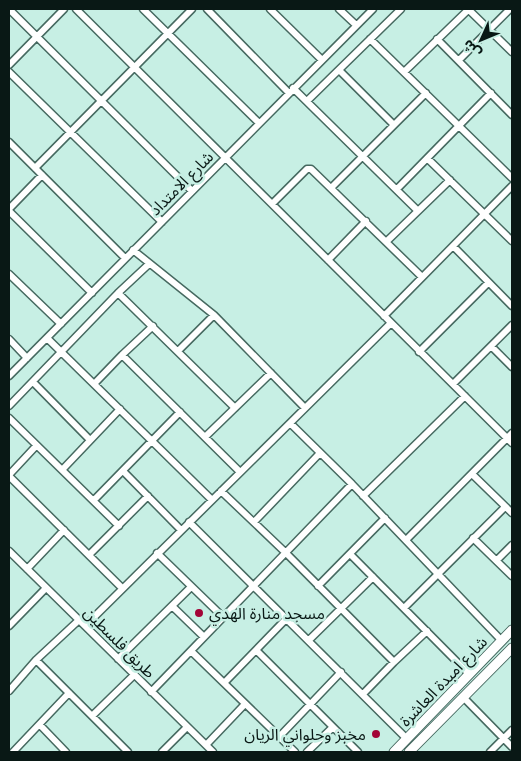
<svg xmlns="http://www.w3.org/2000/svg" width="521" height="761" font-family="'Space Grotesk','Noto Sans Arabic',sans-serif">
	<rect width="100%" height="100%" fill="#c7efe4"/>
	<g fill="none" stroke-linecap="round" stroke-linejoin="round">
		<defs>
			<path id="minor" d="M 9,9 L 192,191
				M 76,9 L 512,443
				M 143,9 L 259,123
				M 207,9 L 289,93
				M 270,9 L 322,60
				M 339,9 L 356,25
				M 468,9 L 512,52
				M 370,39 L 512,178
				M 437,39 L 512,115
				M 459,60 L 510,9
				M 9,65 L 64,9
				M 339,70 L 394,125
				M 9,72 L 162,222
				M 404,72 L 469,9
				M 293,88 L 418,211
				M 307,101 L 401,9
				M 9,142 L 125,258
				M 428,159 L 512,241
				M 35,168 L 192,9
				M 331,188 L 426,93
				M 397,189 L 491,93
				M 273,203 L 307,169 L 311,169 L 422,277
				M 9,209 L 42,175
				M 9,211 L 92,293
				M 386,242 L 450,180
				M 453,246 L 512,306
				M 133,250 L 214,315 L 305,408
				M 328,260 L 366,221
				M 9,274 L 61,324
				M 118,293 L 235,408
				M 384,316 L 512,186
				M 47,338 L 212,500
				M 9,339 L 27,358
				M 491,346 L 512,367
				M 178,351 L 214,315
				M 419,352 L 488,283
				M 122,355 L 240,472
				M 9,376 L 373,9
				M 33,382 L 90,440
				M 94,384 L 122,355 L 153,326
				M 453,384 L 512,325
				M 9,406 L 118,293 L 149,264
				M 9,418 L 119,526
				M 290,423 L 352,484 L 502,641
				M 205,437 L 271,373
				M 62,470 L 120,409
				M 123,471 L 181,530
				M 472,474 L 512,513
				M 9,475 L 36,446
				M 9,476 L 122,588
				M 221,491 L 286,553 L 394,662
				M 363,496 L 465,396
				M 94,500 L 180,412
				M 189,522 L 407,739
				M 254,522 L 320,453
				M 473,538 L 512,576
				M 406,540 L 512,433
				M 9,551 L 213,752
				M 157,553 L 223,617
				M 350,554 L 469,674
				M 89,555 L 148,496
				M 497,560 L 512,545
				M 27,569 L 64,530
				M 318,586 L 385,518
				M 172,606 L 204,637
				M 404,608 L 505,507
				M 9,626 L 46,588
				M 85,626 L 391,323
				M 309,640 L 373,577
				M 256,650 L 358,752
				M 191,651 L 295,752
				M 118,659 L 191,587
				M 36,660 L 128,752
				M 224,683 L 287,618
				M 9,691 L 36,660 L 79,620
				M 151,692 L 352,484
				M 363,694 L 394,662 L 427,631
				M 463,697 L 512,747
				M 92,716 L 134,675
				M 40,725 L 66,752
				M 279,737 L 341,672
				M 206,745 L 245,704
				M 13,752 L 69,693
				M 162,752 L 187,727
				M 307,752 L 333,727
				M 490,752 L 512,730"/>
			<path id="major" d="M 394,752 L 512,630
				M 409,752 L 512,648"/>
		</defs>
		<use href="#minor" stroke="#466960" stroke-width="9"/>
		<use href="#major" stroke="#466960" stroke-width="11"/>
		<use href="#minor" stroke="#fff" stroke-width="6"/>
		<use href="#major" stroke="#fff" stroke-width="9"/>
	</g>
	<g fill="#a30537" stroke="#c7efe4" stroke-width="2">
		<circle cx="199" cy="613" r="5"/>
		<circle cx="376" cy="734" r="5"/>
	</g>
	<g text-anchor="middle" stroke-width="5" stroke-linejoin="round" paint-order="stroke">
		<g font-size="16" fill="#091815" stroke="#c7efe4">
			<text transform="translate(181 183) rotate(-45)" y="6">شارع الامتداد</text>
			<text transform="translate(120 642) rotate(45)" y="6">طريق فلسطين</text>
			<text transform="translate(443 681) rotate(-46)" y="6">شارع امبدة العاشرة</text>
		</g>
		<g font-size="16" fill="#091815" stroke="#c7efe4" text-anchor="start">
			<text x="209" y="619">مسجد منارة الهدي</text>
			<text x="366" y="740" text-anchor="end">مخبز وحلواني الريان</text>
		</g>
	</g>
	<rect width="521" height="761" fill="none" stroke="#091815" stroke-width="20"/>
	<g transform="translate(481 40) rotate(226)" stroke="#c7efe4" stroke-width="4" paint-order="stroke">
	<path d="M0-4L9 19L0 12L-9 19Z" fill="#091815"/>
	<text y="-8" font-size="14" font-weight="bold" text-anchor="middle" fill="#091815">ش</text>
	</g>
</svg>
